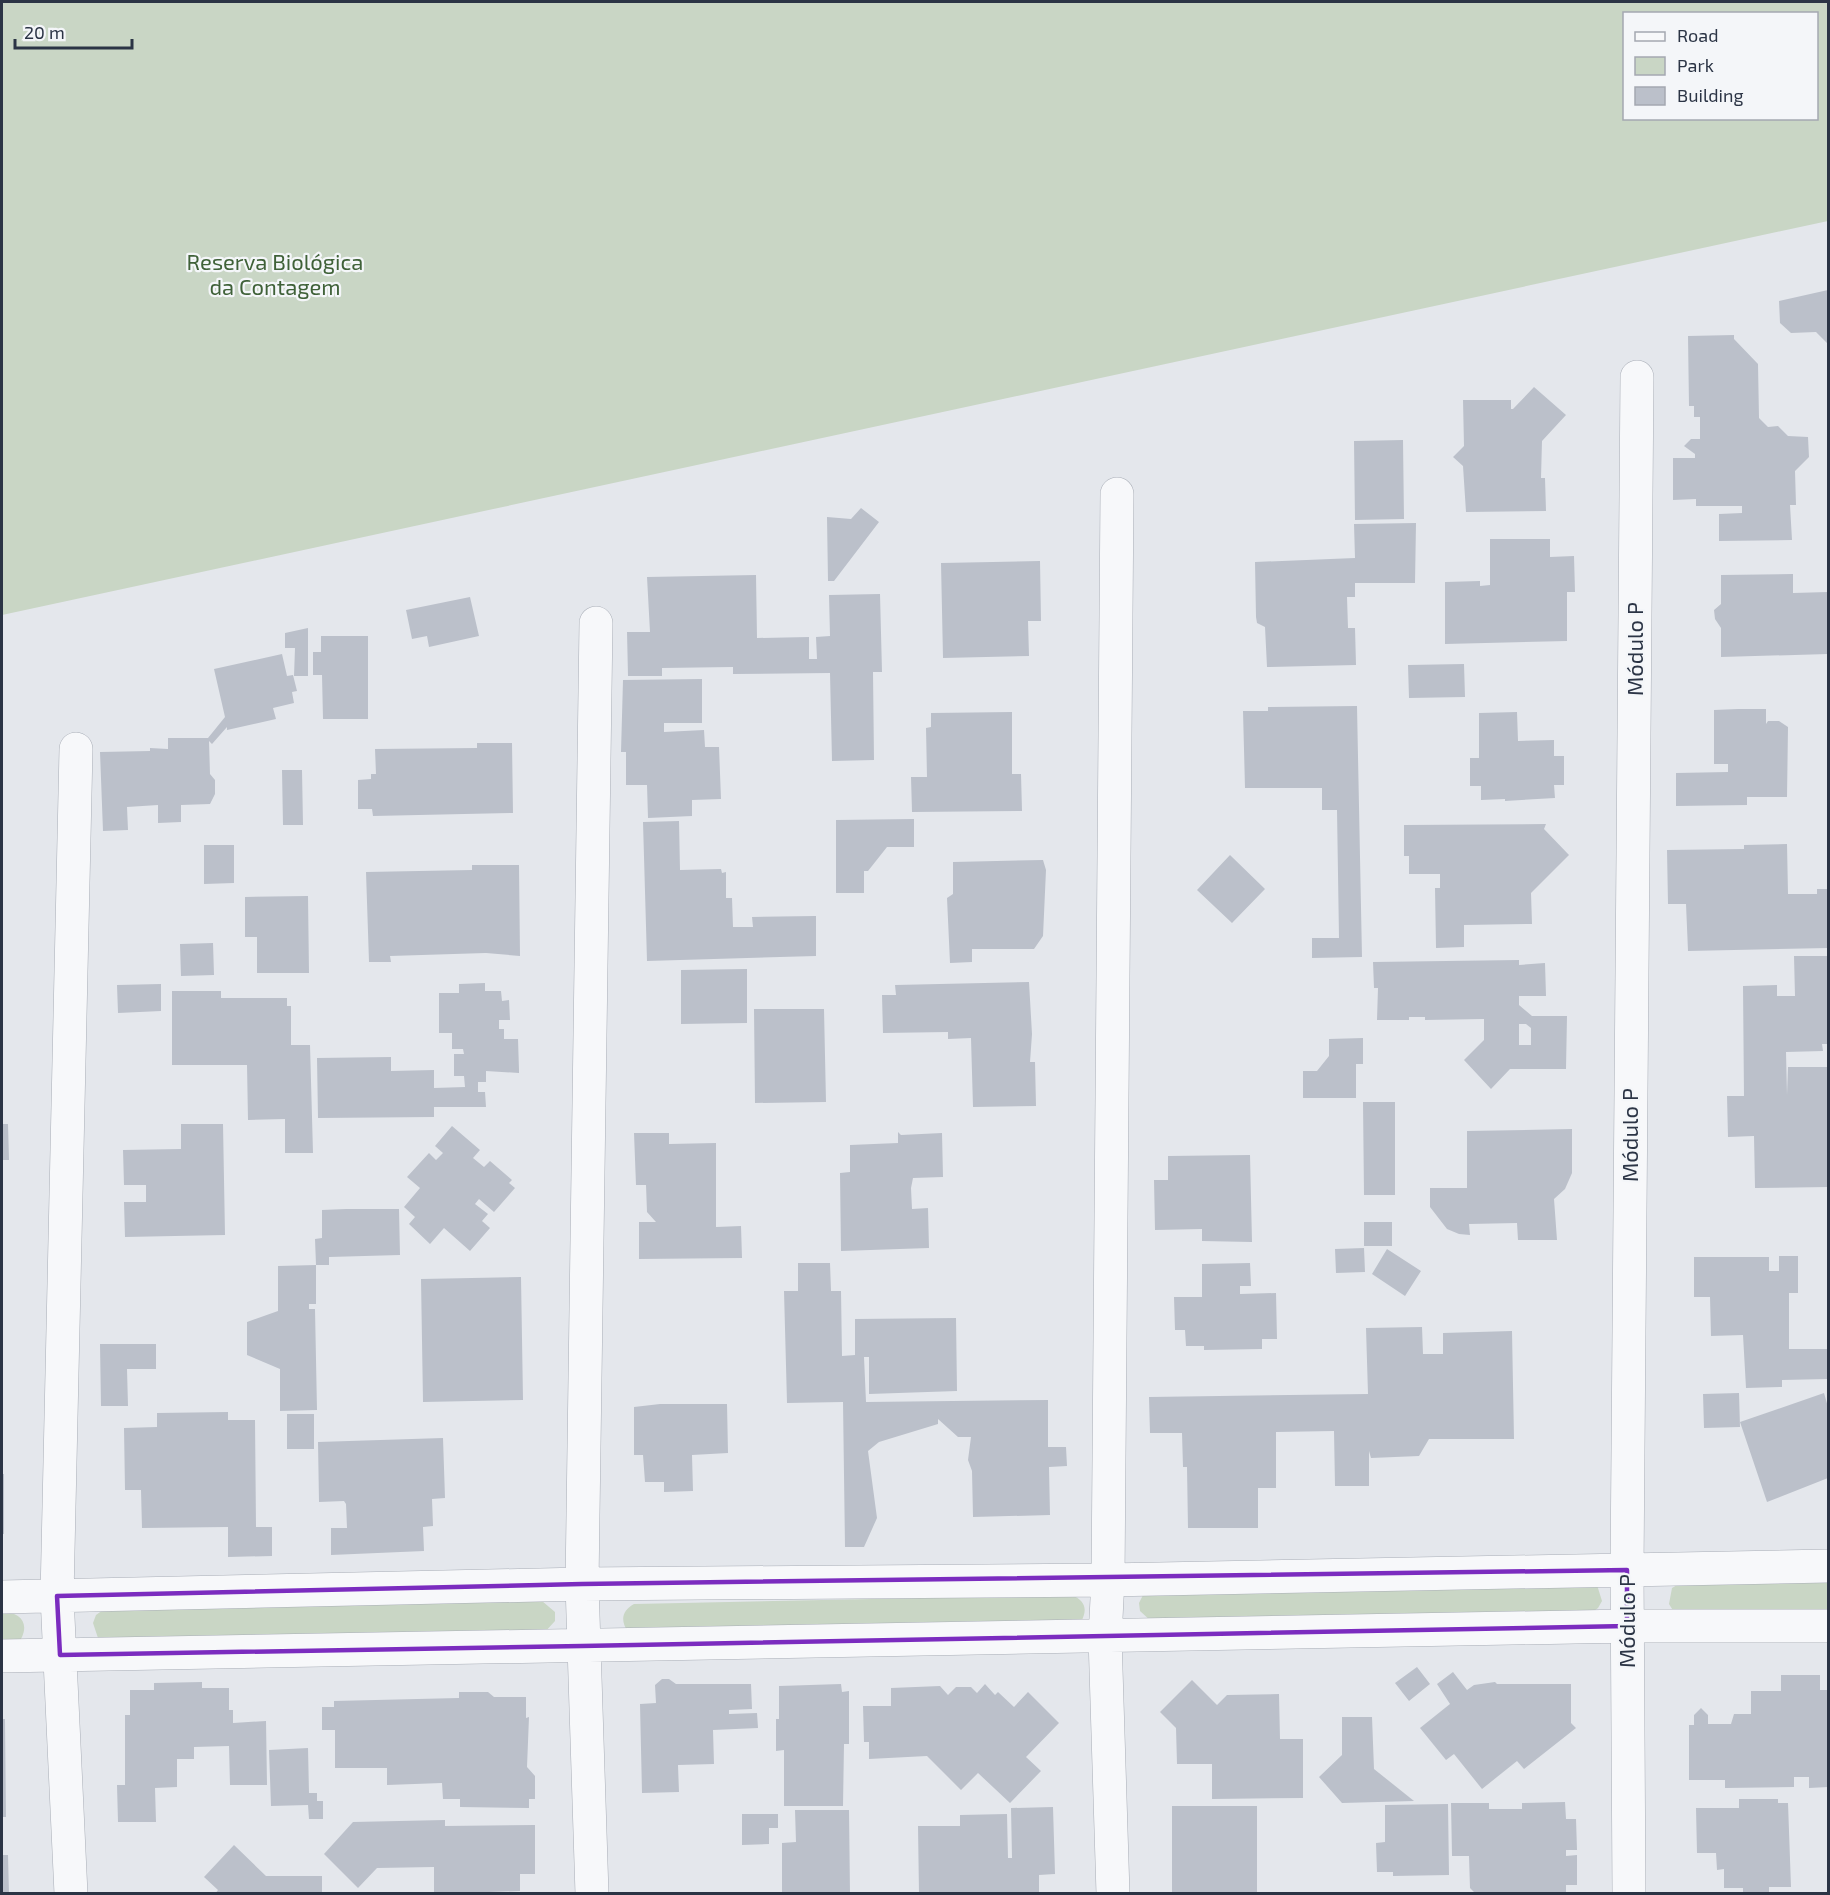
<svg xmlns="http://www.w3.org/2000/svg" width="1830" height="1895" font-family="'Exo 2',sans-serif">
	<rect width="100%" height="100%" fill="#e4e7ec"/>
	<path fill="#c9d6c5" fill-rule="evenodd" d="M 2,2 L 1828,2 L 1828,221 L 2,615 ZM 1624,14 L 1816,14 L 1816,118 L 1624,118 Z
		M 1828,1581 L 1828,1612 L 1674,1612 L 1669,1604 L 1672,1588 L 1679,1584 Z
		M 1597,1585 L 1602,1601 L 1598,1608 L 1591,1613 L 1152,1622 L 1140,1611 L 1139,1603 L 1143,1595 Z
		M 1072,1595 C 1085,1601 1088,1609 1081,1622 L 628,1632 C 620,1620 622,1611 634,1604 Z
		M 542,1601 L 555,1612 L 555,1621 L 544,1633 L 98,1638 L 93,1623 L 96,1615 L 103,1610 Z
		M 2,1612 C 19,1612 30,1622 21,1639 L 2,1644 Z"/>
	<path fill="#bbc0ca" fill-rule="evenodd" d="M 1828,290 L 1828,344 L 1816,332 L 1791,333 L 1780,323 L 1779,301 Z
		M 1734,335 L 1734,339 L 1758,364 L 1759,418 L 1768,427 L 1778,426 L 1788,436 L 1808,437 L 1809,457 L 1795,471 L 1796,505 L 1790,505 L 1792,540 L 1719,541 L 1719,514 L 1742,513 L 1742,506 L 1696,506 L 1696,499 L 1673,500 L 1673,458 L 1695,458 L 1695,454 L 1684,446 L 1691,439 L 1700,439 L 1700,417 L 1694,417 L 1694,406 L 1689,406 L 1688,336 Z
		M 1534,387 L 1566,415 L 1542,441 L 1541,478 L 1545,478 L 1546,511 L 1466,512 L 1463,466 L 1453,457 L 1464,446 L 1463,400 L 1511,400 L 1511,409 L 1513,409 Z
		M 1403,440 L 1404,519 L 1355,520 L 1354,441 Z
		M 861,508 L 879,522 L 834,581 L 828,581 L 827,517 L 851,519 Z
		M 1416,523 L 1415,583 L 1355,583 L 1355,597 L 1347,597 L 1348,628 L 1355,628 L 1356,665 L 1267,667 L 1265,627 L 1257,623 L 1256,617 L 1255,562 L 1355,558 L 1354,524 Z
		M 1490,539 L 1550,539 L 1550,557 L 1574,556 L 1575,592 L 1567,592 L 1567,641 L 1445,644 L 1445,582 L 1480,581 L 1480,586 L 1490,585 Z
		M 1040,561 L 1041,621 L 1028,621 L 1029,656 L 943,658 L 941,563 Z
		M 1793,574 L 1793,593 L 1828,592 L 1828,654 L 1721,657 L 1721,628 L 1715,619 L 1714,610 L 1721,604 L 1721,575 Z
		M 756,575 L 757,638 L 809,637 L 809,659 L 817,659 L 816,637 L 830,636 L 829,595 L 880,594 L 882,672 L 873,672 L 874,760 L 832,761 L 830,673 L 733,674 L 733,667 L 662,668 L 662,676 L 628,676 L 627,632 L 650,632 L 647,577 Z
		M 470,597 L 479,636 L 429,647 L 427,636 L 412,639 L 406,610 Z
		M 308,628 L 308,676 L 294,676 L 295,648 L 285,648 L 285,633 Z
		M 321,636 L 368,636 L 368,719 L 323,719 L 322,675 L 313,675 L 313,652 L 321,652 Z
		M 282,654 L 287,676 L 293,675 L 297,691 L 292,692 L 294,703 L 273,708 L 276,719 L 227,730 L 227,727 L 212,744 L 209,741 L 210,774 L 215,780 L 215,794 L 210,804 L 181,805 L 181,822 L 158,823 L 158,805 L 127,807 L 128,830 L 103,831 L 100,752 L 150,751 L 150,748 L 168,749 L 168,738 L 208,738 L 225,717 L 214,669 Z
		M 1464,664 L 1465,697 L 1409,698 L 1408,665 Z
		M 702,679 L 702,723 L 664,723 L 664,732 L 704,730 L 705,747 L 719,747 L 721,799 L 692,800 L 692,816 L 648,818 L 647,785 L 626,785 L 626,752 L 621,752 L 623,680 Z
		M 1357,706 L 1362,957 L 1312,958 L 1312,938 L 1339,938 L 1337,810 L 1322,810 L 1322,788 L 1245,788 L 1243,711 L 1268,711 L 1268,707 Z
		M 1738,709 L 1766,709 L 1766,724 L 1768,721 L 1779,721 L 1788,727 L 1787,797 L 1747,797 L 1747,805 L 1676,806 L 1676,773 L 1728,772 L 1728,764 L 1714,764 L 1714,710 Z
		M 1012,712 L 1012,774 L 1021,774 L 1022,811 L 912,812 L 911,777 L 927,777 L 926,728 L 931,727 L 931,713 Z
		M 1517,712 L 1518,741 L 1554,740 L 1554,756 L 1564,756 L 1564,785 L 1554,785 L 1555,798 L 1505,801 L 1505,799 L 1481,800 L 1481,786 L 1470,786 L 1470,758 L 1479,758 L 1479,713 Z
		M 477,743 L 512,743 L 513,813 L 373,816 L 372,809 L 358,809 L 358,780 L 371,779 L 371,774 L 376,774 L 375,749 L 477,748 Z
		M 282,770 L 302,770 L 303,825 L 283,825 Z
		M 914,819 L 914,847 L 887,847 L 868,871 L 864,871 L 864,893 L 836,893 L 836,820 Z
		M 679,821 L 680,870 L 721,869 L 722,873 L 726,872 L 726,898 L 732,898 L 733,927 L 753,927 L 752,917 L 816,916 L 816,956 L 647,961 L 643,822 Z
		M 1546,824 L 1544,829 L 1569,855 L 1531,893 L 1532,924 L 1464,925 L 1464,947 L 1436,948 L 1435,888 L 1440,888 L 1440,874 L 1409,874 L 1409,856 L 1404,856 L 1404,825 Z
		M 1787,844 L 1788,894 L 1817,894 L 1817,889 L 1828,889 L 1828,948 L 1688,951 L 1686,904 L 1668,904 L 1667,850 L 1744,849 L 1744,845 Z
		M 204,845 L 234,845 L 234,883 L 204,884 Z
		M 1230,855 L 1265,889 L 1232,923 L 1197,890 Z
		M 1043,860 L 1046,870 L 1043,936 L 1034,949 L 972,949 L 972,962 L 950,963 L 947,898 L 953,894 L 953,862 Z
		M 472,865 L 519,865 L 520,956 L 486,953 L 390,956 L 391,962 L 369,962 L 366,872 L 472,870 Z
		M 308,896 L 309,973 L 257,973 L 257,937 L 245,937 L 245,897 Z
		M 213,943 L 214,975 L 181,976 L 180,944 Z
		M 1794,956 L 1828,956 L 1828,1044 L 1822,1044 L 1823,1051 L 1786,1052 L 1787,1095 L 1788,1067 L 1828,1067 L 1828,1187 L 1755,1188 L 1754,1136 L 1728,1137 L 1727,1096 L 1744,1096 L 1743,986 L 1777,985 L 1777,996 L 1795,996 Z
		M 1519,960 L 1519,965 L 1545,963 L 1546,996 L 1519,996 L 1519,1005 L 1532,1016 L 1567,1016 L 1566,1069 L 1510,1069 L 1491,1089 L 1464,1060 L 1484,1040 L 1484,1019 L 1425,1020 L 1425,1017 L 1409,1017 L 1409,1020 L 1377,1020 L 1378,988 L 1374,988 L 1373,962 ZM 1519,1024 L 1526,1024 L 1531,1028 L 1531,1045 L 1519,1045 Z
		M 747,969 L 747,1023 L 681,1024 L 681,970 Z
		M 1029,982 L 1032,1034 L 1030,1062 L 1035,1062 L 1036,1106 L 973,1107 L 971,1038 L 948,1039 L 948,1032 L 883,1033 L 882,995 L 896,995 L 895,985 Z
		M 485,983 L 485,991 L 501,991 L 502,1001 L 509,1000 L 510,1020 L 499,1020 L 499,1029 L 504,1029 L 504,1039 L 518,1039 L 519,1070 L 519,1073 L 486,1071 L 486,1082 L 478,1082 L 478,1092 L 485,1092 L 486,1107 L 434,1107 L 434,1117 L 318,1118 L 317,1058 L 391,1057 L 391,1071 L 434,1070 L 434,1088 L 465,1087 L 464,1076 L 454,1076 L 454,1054 L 464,1054 L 463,1049 L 452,1049 L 452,1033 L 439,1033 L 439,993 L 459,993 L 459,984 Z
		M 161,984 L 161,1011 L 118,1013 L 117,985 Z
		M 172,991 L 221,991 L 221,998 L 287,998 L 287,1006 L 291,1006 L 291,1045 L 310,1045 L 313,1153 L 285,1153 L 285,1119 L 248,1120 L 247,1065 L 172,1065 Z
		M 754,1009 L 824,1009 L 826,1102 L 755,1103 Z
		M 1363,1038 L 1363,1064 L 1356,1064 L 1356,1098 L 1303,1098 L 1303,1071 L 1317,1071 L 1329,1056 L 1329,1039 Z
		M 1363,1102 L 1395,1102 L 1395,1195 L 1364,1195 Z
		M 2,1124 L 8,1124 L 9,1160 L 2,1160 Z
		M 181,1124 L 223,1124 L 225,1235 L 125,1237 L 124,1202 L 146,1202 L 146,1185 L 124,1185 L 123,1150 L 181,1149 Z
		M 452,1126 L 480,1150 L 473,1158 L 484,1167 L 490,1161 L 512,1180 L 509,1183 L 515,1188 L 494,1212 L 479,1199 L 475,1204 L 488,1214 L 482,1221 L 490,1228 L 470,1251 L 444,1228 L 430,1244 L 409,1224 L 415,1217 L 404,1207 L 420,1188 L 407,1177 L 429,1153 L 436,1160 L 443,1153 L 435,1146 Z
		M 1572,1129 L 1572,1173 L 1565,1189 L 1554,1199 L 1557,1240 L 1518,1240 L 1517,1223 L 1469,1224 L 1470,1235 L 1459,1234 L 1447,1229 L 1430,1207 L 1430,1188 L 1467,1188 L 1467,1131 Z
		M 898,1132 L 901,1135 L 942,1133 L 943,1177 L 913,1178 L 911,1188 L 912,1209 L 928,1208 L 929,1248 L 841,1251 L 840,1173 L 850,1172 L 850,1145 L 898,1143 Z
		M 634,1133 L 669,1133 L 669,1144 L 716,1143 L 716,1227 L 741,1226 L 742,1258 L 639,1259 L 639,1222 L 656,1222 L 647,1212 L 646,1185 L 636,1185 Z
		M 1250,1155 L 1252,1242 L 1202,1241 L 1202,1229 L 1155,1230 L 1154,1180 L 1168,1180 L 1168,1156 Z
		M 346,1209 L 399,1209 L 400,1255 L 329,1257 L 329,1265 L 316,1265 L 315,1239 L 322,1238 L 322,1210 Z
		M 1364,1222 L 1392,1222 L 1392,1246 L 1364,1246 Z
		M 1364,1248 L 1365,1272 L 1336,1273 L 1335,1249 Z
		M 1387,1249 L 1421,1271 L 1405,1296 L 1372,1274 Z
		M 1779,1256 L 1798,1256 L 1798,1293 L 1789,1293 L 1789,1349 L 1828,1349 L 1828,1379 L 1782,1380 L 1782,1387 L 1746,1388 L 1743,1335 L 1711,1336 L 1710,1297 L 1694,1297 L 1694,1257 L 1769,1257 L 1769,1271 L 1779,1271 Z
		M 798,1263 L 830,1263 L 831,1291 L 841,1291 L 842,1356 L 855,1355 L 855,1319 L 956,1318 L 957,1391 L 869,1394 L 869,1357 L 864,1357 L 866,1402 L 1048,1400 L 1048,1447 L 1066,1447 L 1067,1466 L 1049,1467 L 1050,1515 L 973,1517 L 972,1471 L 968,1460 L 971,1437 L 958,1437 L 938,1419 L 938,1424 L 879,1442 L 868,1451 L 877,1518 L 864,1547 L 845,1547 L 843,1402 L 787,1403 L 784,1291 L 798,1291 Z
		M 1250,1263 L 1251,1286 L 1240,1286 L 1240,1294 L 1276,1293 L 1277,1339 L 1262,1339 L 1262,1349 L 1204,1350 L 1204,1346 L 1186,1346 L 1185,1330 L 1175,1330 L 1174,1297 L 1202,1297 L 1202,1264 Z
		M 316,1265 L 316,1304 L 309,1304 L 309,1309 L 315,1309 L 317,1410 L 280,1411 L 280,1369 L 247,1355 L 247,1322 L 278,1311 L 278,1266 Z
		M 521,1277 L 523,1400 L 423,1402 L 421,1279 Z
		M 1422,1327 L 1423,1354 L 1443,1354 L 1443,1333 L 1512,1331 L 1514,1439 L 1429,1439 L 1419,1456 L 1371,1458 L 1369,1451 L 1369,1486 L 1335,1486 L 1334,1431 L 1276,1432 L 1276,1488 L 1258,1488 L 1258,1528 L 1188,1528 L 1187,1467 L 1183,1467 L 1182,1433 L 1150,1433 L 1149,1397 L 1368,1394 L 1366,1328 Z
		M 100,1344 L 156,1344 L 156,1369 L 127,1369 L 128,1406 L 101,1406 Z
		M 1739,1393 L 1740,1427 L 1704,1428 L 1703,1394 Z
		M 1824,1393 L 1828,1407 L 1828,1478 L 1767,1502 L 1740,1422 Z
		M 660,1404 L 727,1404 L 728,1453 L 692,1455 L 693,1491 L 664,1492 L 664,1482 L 645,1482 L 643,1455 L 634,1455 L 634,1407 Z
		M 228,1412 L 228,1420 L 255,1420 L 256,1527 L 272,1527 L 272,1556 L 228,1557 L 228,1527 L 142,1528 L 141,1490 L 125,1490 L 124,1428 L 157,1427 L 157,1413 Z
		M 287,1414 L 314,1414 L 314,1449 L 287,1449 Z
		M 443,1438 L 445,1498 L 432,1499 L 433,1526 L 423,1527 L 424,1551 L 331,1555 L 331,1528 L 347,1528 L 346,1504 L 344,1501 L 319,1502 L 318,1442 Z
		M 2,1474 L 4,1474 L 4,1534 L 2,1534 Z
		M 1417,1667 L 1430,1684 L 1409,1701 L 1395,1683 Z
		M 1453,1672 L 1467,1690 L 1474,1685 L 1495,1682 L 1497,1684 L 1571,1684 L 1571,1723 L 1576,1728 L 1524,1769 L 1517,1761 L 1482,1789 L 1454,1754 L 1446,1760 L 1420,1728 L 1450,1704 L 1437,1684 Z
		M 1781,1675 L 1820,1675 L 1820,1690 L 1828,1690 L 1828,1787 L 1809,1788 L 1809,1777 L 1794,1777 L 1794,1787 L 1725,1788 L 1725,1780 L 1689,1780 L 1689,1725 L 1694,1725 L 1694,1715 L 1701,1708 L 1708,1715 L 1708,1724 L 1731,1724 L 1734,1714 L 1751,1714 L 1751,1691 L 1781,1691 Z
		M 662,1679 L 669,1679 L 676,1684 L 751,1684 L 752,1709 L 729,1710 L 729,1714 L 757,1713 L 758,1728 L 713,1730 L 714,1764 L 678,1765 L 679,1792 L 642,1793 L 640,1704 L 656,1703 L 655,1685 Z
		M 1192,1680 L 1217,1705 L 1227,1695 L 1279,1694 L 1280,1739 L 1303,1739 L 1303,1798 L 1212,1799 L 1212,1764 L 1177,1764 L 1176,1728 L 1160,1712 Z
		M 202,1682 L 202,1688 L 229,1688 L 229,1710 L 233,1710 L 233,1723 L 266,1721 L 267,1785 L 230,1785 L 229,1746 L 194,1747 L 194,1759 L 177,1759 L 177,1787 L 155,1788 L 156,1822 L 118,1822 L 117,1785 L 125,1785 L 125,1715 L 130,1715 L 130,1690 L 154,1690 L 154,1683 Z
		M 841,1684 L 842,1692 L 849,1691 L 849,1744 L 844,1744 L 843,1806 L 784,1806 L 784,1750 L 776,1751 L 776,1719 L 779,1719 L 779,1686 Z
		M 985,1684 L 995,1695 L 998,1692 L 1014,1707 L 1028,1692 L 1059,1723 L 1026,1757 L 1041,1771 L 1010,1803 L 978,1773 L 961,1790 L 927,1756 L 869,1759 L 869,1742 L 864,1742 L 863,1706 L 891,1706 L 891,1688 L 940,1686 L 948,1695 L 956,1687 L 971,1687 L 977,1693 Z
		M 459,1692 L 488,1692 L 494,1697 L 526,1697 L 526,1718 L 529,1717 L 527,1767 L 535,1776 L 535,1799 L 529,1799 L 529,1808 L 460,1807 L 460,1799 L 443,1799 L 442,1783 L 387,1785 L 387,1768 L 335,1768 L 335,1730 L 322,1730 L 322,1707 L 334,1707 L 334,1701 L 459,1698 Z
		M 1342,1717 L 1372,1717 L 1374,1769 L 1414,1801 L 1342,1803 L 1319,1777 L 1342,1755 Z
		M 2,1719 L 5,1719 L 6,1817 L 2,1817 Z
		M 308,1748 L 309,1793 L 317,1793 L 317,1801 L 323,1801 L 323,1819 L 309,1819 L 308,1805 L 271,1806 L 269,1750 Z
		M 1739,1799 L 1778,1799 L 1778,1803 L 1788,1803 L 1791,1887 L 1769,1887 L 1769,1894 L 1743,1894 L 1743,1888 L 1724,1888 L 1724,1869 L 1717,1870 L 1716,1853 L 1697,1853 L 1696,1808 L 1739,1808 Z
		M 1565,1802 L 1566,1819 L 1576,1819 L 1577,1850 L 1566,1850 L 1566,1856 L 1577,1855 L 1577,1885 L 1566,1885 L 1566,1894 L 1476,1894 L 1470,1888 L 1469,1856 L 1452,1856 L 1451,1803 L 1489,1803 L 1489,1809 L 1522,1809 L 1522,1803 Z
		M 1448,1804 L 1449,1875 L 1393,1876 L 1393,1872 L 1377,1872 L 1376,1843 L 1385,1842 L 1385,1805 Z
		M 1172,1806 L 1257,1806 L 1257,1894 L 1172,1893 Z
		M 1053,1807 L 1055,1874 L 1039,1875 L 1039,1894 L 919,1894 L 918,1826 L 960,1826 L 960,1815 L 1007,1814 L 1008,1858 L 1012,1858 L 1011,1808 Z
		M 795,1810 L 849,1810 L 850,1894 L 782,1894 L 782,1843 L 796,1842 Z
		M 742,1814 L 778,1814 L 778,1828 L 769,1828 L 769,1844 L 742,1845 Z
		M 445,1820 L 445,1826 L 535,1825 L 535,1874 L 520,1874 L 520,1891 L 434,1894 L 434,1867 L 377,1868 L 358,1888 L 324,1854 L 353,1822 Z
		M 234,1845 L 266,1876 L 322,1876 L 322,1894 L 215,1894 L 218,1890 L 204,1877 Z
		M 2,1855 L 8,1855 L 9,1894 L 2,1894 Z"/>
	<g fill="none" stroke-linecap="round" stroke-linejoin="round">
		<defs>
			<path id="minor" d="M 2,1597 L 582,1584 L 1108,1580 L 1828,1566
				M 2,1656 L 1627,1626 L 1828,1626
				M 71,1894 L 57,1596 L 76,749
				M 592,1894 L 582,1584 L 596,623
				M 1113,1894 L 1105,1637 L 1108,1580 L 1117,494
				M 1629,1894 L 1627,1570 L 1637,377"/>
		</defs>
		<use href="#minor" stroke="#a9aeb7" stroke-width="34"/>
		<use href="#minor" stroke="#f7f8fa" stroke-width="33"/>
	</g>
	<path fill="none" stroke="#7b2cbf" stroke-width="4.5" stroke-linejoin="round" d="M 1627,1570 L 1627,1626 L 582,1646 L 60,1655 L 57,1596 L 582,1584 Z"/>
	<g text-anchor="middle" stroke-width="4.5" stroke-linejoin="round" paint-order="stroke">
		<g font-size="22" fill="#3f6138" stroke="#f4f6f9">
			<text x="275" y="270">Reserva Biológica<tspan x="275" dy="25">da Contagem</tspan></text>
		</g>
		<g font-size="22" fill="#2b3445" stroke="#f4f6f9">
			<text transform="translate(1635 649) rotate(-90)" y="8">Módulo P</text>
			<text transform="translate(1630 1135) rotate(-90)" y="8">Módulo P</text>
			<text transform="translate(1627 1621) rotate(-90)" y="8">Módulo P</text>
		</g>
	</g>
	<rect width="1830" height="1895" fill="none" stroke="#2b3445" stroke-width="6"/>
	<rect x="1623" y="12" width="195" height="108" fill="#f4f6f9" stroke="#a4a8b1" stroke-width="1.5"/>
	<rect x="1635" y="32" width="30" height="9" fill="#f7f8fa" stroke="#a4a8b1" stroke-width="1.5"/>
	<text x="1677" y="42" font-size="18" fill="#2b3445">Road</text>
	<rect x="1635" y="57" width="30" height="18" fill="#c9d6c5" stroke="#a4a8b1" stroke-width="1.5"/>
	<text x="1677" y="72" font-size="18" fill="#2b3445">Park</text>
	<rect x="1635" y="87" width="30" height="18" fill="#bbc0ca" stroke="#a4a8b1" stroke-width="1.5"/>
	<text x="1677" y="102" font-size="18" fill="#2b3445">Building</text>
	<path d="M15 39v9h117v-9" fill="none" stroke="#2b3445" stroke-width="3"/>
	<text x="24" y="39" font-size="18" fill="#2b3445" stroke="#f4f6f9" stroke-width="4.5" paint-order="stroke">20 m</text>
</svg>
